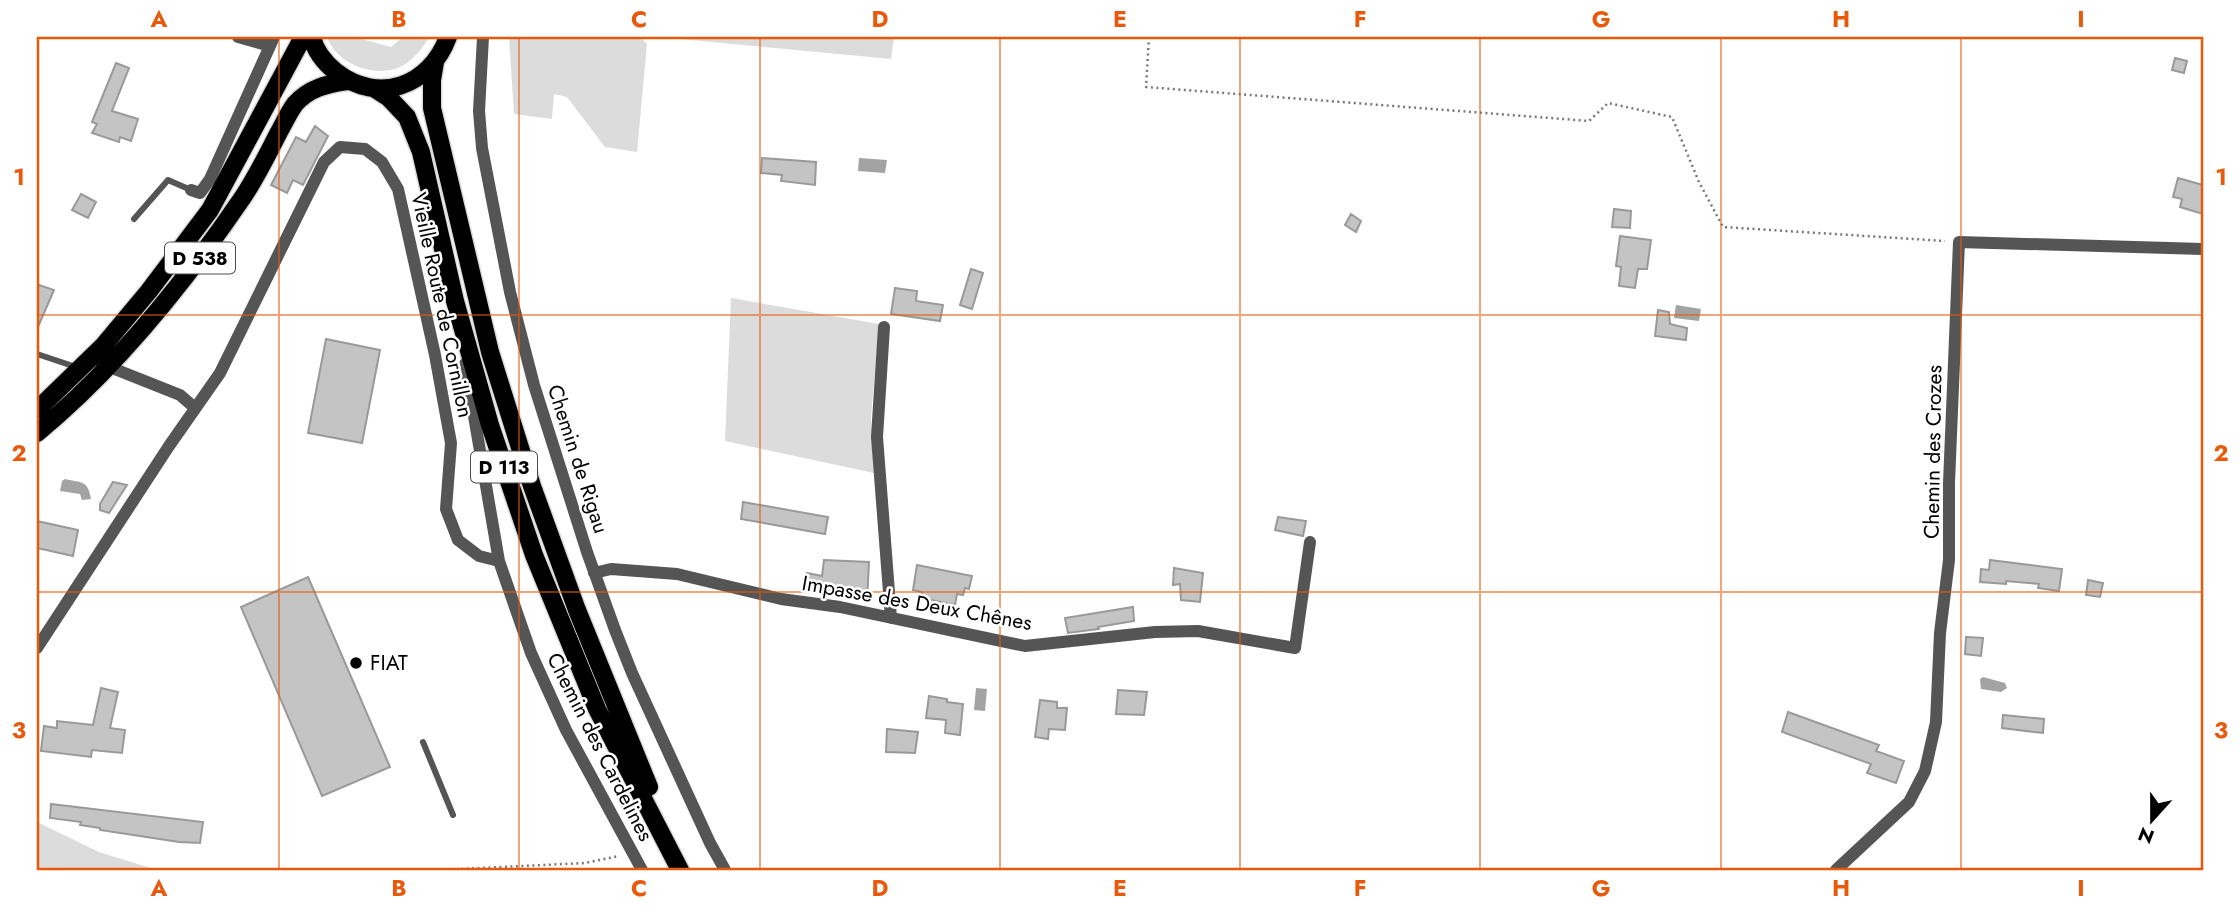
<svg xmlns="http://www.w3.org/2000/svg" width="2240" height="907" font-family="Jost,sans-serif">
	<rect width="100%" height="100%" fill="#fff"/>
	<path fill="#dcdcdc" d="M 327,37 L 355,37 L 391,47 L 403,37 L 429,37 C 423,48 414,59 402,66 C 376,79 337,65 327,37 Z
		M 509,37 L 640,37 L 647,44 L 637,152 L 605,147 L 567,97 L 554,94 L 552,119 L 514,114 Z
		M 660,37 L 894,37 L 891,59 Z
		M 731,298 L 879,324 L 871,417 L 874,473 L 725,441 Z
		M 37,822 L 99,852 L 157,870 L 37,870 Z"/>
	<path fill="#a3a3a3" d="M 859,158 L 887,160 L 885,173 L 858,171 Z
		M 1676,305 L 1701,309 L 1699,321 L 1674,318 Z
		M 65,479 C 82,483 88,480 91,499 L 82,500 L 80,494 L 60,491 L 62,481 Z
		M 1983,677 L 2005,683 L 2007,688 L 2001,692 L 1981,689 L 1980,679 Z
		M 976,688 L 987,689 L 985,711 L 974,710 Z"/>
	<path fill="#c4c4c4" stroke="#999" stroke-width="2" d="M 2175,58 L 2187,61 L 2184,73 L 2172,70 Z
		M 116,63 L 129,68 L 112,111 L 138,119 L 131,141 L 120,137 L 119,142 L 92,133 L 97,124 L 92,122 Z
		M 315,126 L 328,136 L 303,185 L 293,180 L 287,193 L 271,185 L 296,137 L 306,142 Z
		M 762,158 L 816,162 L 815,185 L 781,181 L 782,175 L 761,173 Z
		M 2178,178 L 2203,185 L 2203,214 L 2180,207 L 2182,199 L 2173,197 Z
		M 81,194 L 96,202 L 88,218 L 72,210 Z
		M 1614,209 L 1631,211 L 1630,228 L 1612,227 Z
		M 1351,214 L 1361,221 L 1356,232 L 1345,225 Z
		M 1620,236 L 1651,240 L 1647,269 L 1638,269 L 1635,288 L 1619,286 L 1621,267 L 1616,266 Z
		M 971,269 L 983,273 L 972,309 L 960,305 Z
		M 39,285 L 54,290 L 37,329 L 37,292 Z
		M 895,288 L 917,291 L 916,301 L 943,305 L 940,321 L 891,314 Z
		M 1658,310 L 1669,312 L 1670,324 L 1687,328 L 1686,340 L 1655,336 Z
		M 326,339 L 380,350 L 362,443 L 308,433 Z
		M 113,482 L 127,485 L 109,513 L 100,510 L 100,504 Z
		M 743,502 L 828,517 L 825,534 L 741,519 Z
		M 1278,517 L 1306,521 L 1303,536 L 1275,530 Z
		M 37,521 L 78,530 L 73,556 L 37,548 Z
		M 824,560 L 869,562 L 867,601 L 804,589 L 807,573 L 822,576 Z
		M 1990,560 L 2062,569 L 2059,591 L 2038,588 L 2039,584 L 2006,581 L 2006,584 L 1980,582 L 1981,569 L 1989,570 Z
		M 917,565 L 972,576 L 969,589 L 965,588 L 963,595 L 957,594 L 955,605 L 921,598 L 922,592 L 913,590 Z
		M 1174,568 L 1203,573 L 1200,602 L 1181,600 L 1180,584 L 1173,585 Z
		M 308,577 L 390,767 L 322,796 L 241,607 Z
		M 2088,580 L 2103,583 L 2100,597 L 2086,595 Z
		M 1133,607 L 1134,621 L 1098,627 L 1099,629 L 1068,633 L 1065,618 Z
		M 1966,637 L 1983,638 L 1981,656 L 1965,654 Z
		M 101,688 L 118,692 L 110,728 L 125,730 L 122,753 L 92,750 L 91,757 L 41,751 L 44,726 L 57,728 L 57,721 L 93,725 Z
		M 1118,690 L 1147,692 L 1144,715 L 1116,714 Z
		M 929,696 L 947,699 L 947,702 L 963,704 L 960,735 L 945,733 L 946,720 L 926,718 Z
		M 1040,700 L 1057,702 L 1057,708 L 1067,708 L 1065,730 L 1049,729 L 1048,739 L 1035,737 Z
		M 1788,712 L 1879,745 L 1876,751 L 1904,761 L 1896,783 L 1867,773 L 1871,764 L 1782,732 Z
		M 2003,715 L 2044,719 L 2043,733 L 2002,728 Z
		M 887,729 L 918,732 L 915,753 L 886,752 Z
		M 51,804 L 203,822 L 200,843 L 179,842 L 100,830 L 100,828 L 80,825 L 81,822 L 50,818 Z"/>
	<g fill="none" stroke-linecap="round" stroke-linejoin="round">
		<defs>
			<path id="primary" d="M 312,37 C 315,51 325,63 336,72 C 379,105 430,86 448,37
				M 435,62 L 432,80 L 432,108 L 490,352 L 532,486 L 577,610 L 649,787
				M 375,89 L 389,98 L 407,117 L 421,152 L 455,301 L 490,425 L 534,555 L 597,709 L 680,870
				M 37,410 L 103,346 L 149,291 L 210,210 L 303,37
				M 37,433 C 117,367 185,282 243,197 C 257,176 268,153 279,132 C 284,123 289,112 295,104 C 309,88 327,84 347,81"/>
		</defs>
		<use href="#primary" stroke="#dbdbdb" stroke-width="21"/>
		<path stroke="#777" stroke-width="2.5" stroke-dasharray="2 3.5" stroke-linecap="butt" d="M 1149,37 L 1146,87 L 1589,121 L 1608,103 L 1672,117 L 1699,182 L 1723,227 L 1945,241
			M 439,870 L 585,863 L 619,856"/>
		<path stroke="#555" stroke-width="6" d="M 134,219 L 168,180 L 191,190
			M 37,354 L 76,367
			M 423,742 L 453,815"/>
		<path stroke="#555" stroke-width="12" d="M 238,37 L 270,46
			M 483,37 L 479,111 L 482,148 L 510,292 L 534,385 L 587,552 L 615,630 L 632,673 L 710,843 L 725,870
			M 191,190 L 200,193 L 210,179 L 274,37
			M 884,327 L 877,437 L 891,618
			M 102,364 L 180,395 L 195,408
			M 465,364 L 499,561 L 531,653 L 566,730 L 642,870
			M 594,573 L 611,569 L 677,574 L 781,599 L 840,607 L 1025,646 L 1155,632 L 1198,631 L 1295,648 L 1310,542
			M 37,648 L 169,446 L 220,373 L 324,162 L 340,147 L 365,149 L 382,162 L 398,189 L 435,355 L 451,443 L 446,509 L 458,540 L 479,556 L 499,561
			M 1836,870 L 1909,802 L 1925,771 L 1936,722 L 1940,633 L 1949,560 L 1949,483 L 1959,242 L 2203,249"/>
		<use href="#primary" stroke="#000" stroke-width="18"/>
	</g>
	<path fill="none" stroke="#e8590c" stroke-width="2" stroke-opacity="0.55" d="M 279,37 L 279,870M 519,37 L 519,870M 760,37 L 760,870M 1000,37 L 1000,870M 1240,37 L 1240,870M 1480,37 L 1480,870M 1721,37 L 1721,870M 1961,37 L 1961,870M 37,315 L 2203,315M 37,592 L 2203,592"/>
	<circle fill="#000" stroke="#fff" stroke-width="2.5" cx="356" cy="663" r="7"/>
	<g text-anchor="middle" stroke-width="5" stroke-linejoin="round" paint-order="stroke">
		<g fill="#fff" stroke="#4c4c4c" stroke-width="2">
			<rect x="165" y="242.5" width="70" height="31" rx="5"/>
			<rect x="471" y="451.5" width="66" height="31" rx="5"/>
		</g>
		<g font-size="19" font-weight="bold" fill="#000">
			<text x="200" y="265">D 538</text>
			<text x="504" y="474">D 113</text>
		</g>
		<g font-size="21" fill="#000" stroke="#fff">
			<text transform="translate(442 305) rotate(78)" y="7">Vieille Route de Cornillon</text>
			<text transform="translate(1933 452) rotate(-89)" y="7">Chemin des Crozes</text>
			<text transform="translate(578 459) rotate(72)" y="7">Chemin de Rigau</text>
			<text transform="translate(917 603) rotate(10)" y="7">Impasse des Deux Chênes</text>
			<text transform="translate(600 747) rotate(63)" y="7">Chemin des Cardelines</text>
		</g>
		<g font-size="21" fill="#000" stroke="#fff" text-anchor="start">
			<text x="370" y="670">FIAT</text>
		</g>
	</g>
	<rect width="2240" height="907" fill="none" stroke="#ffffff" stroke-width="77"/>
	<g transform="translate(2152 820) rotate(201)" stroke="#ffffff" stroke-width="5" paint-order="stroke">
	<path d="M0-5L12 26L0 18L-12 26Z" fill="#000000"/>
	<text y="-10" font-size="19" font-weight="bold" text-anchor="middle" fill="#000000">N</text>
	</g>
	<rect x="38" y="38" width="2164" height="831" fill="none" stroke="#e8590c" stroke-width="2.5"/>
	<g font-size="23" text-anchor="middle" font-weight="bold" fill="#e8590c">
		<text x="159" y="27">A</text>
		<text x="399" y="27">B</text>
		<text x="639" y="27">C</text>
		<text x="880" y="27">D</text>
		<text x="1120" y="27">E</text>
		<text x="1360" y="27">F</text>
		<text x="1601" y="27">G</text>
		<text x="1841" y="27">H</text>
		<text x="2081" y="27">I</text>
		<text x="19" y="185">1</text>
		<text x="2221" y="185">1</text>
		<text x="19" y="461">2</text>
		<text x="2221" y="461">2</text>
		<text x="19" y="738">3</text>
		<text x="2221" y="738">3</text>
		<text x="159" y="896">A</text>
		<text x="399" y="896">B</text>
		<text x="639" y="896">C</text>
		<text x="880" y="896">D</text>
		<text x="1120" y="896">E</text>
		<text x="1360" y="896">F</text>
		<text x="1601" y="896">G</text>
		<text x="1841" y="896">H</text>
		<text x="2081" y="896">I</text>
	</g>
</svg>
